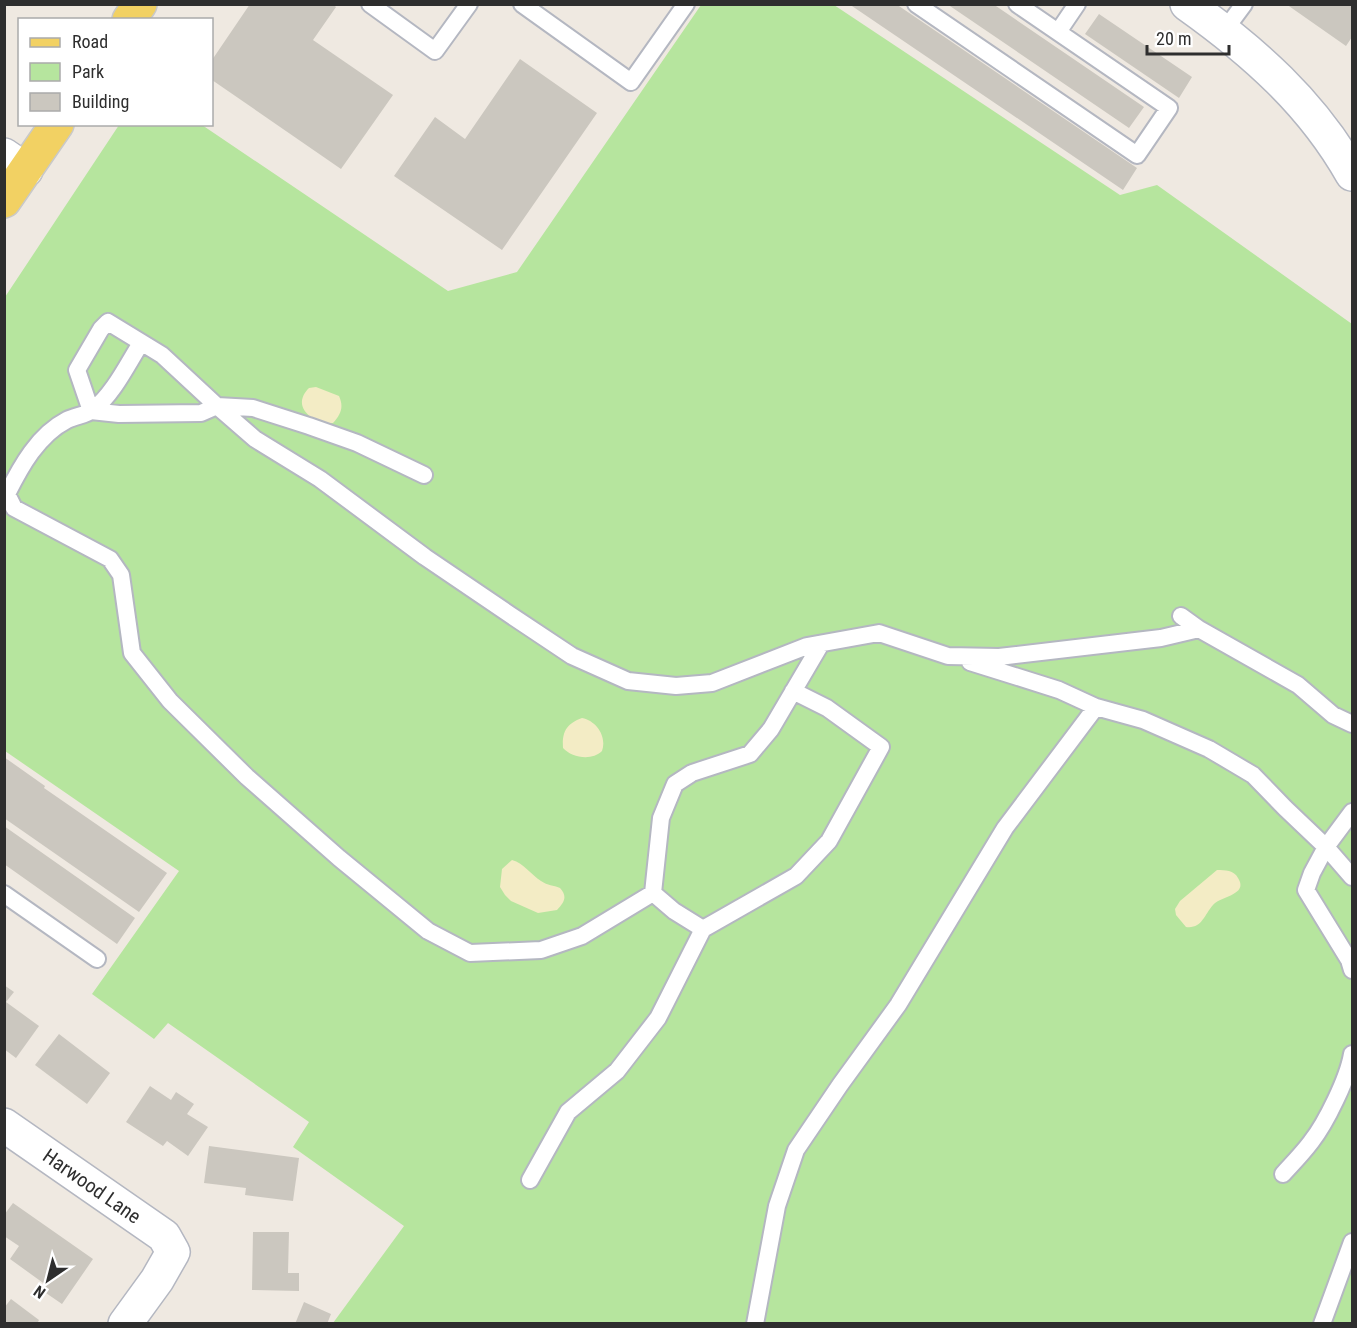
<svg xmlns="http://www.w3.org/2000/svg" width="1357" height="1328" font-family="'Roboto Condensed',sans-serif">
	<rect width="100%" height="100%" fill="#efe9e1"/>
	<path fill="#b6e59e" d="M 701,5 L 834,5 L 1120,195 L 1157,185 L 1352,324 L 1352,1323 L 333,1323 L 404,1226 L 293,1147 L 309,1122 L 168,1023 L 154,1039 L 92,994 L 179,871 L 5,751 L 5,297 L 119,125 L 202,125 L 448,291 L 517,272 Z"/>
	<path fill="#f3ecc5" d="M 316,387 L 339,396 C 344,407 341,414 333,423 C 313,424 290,407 309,388 Z
		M 582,718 C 597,721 607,737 602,751 C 592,761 572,758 563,748 C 562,732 566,724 582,718 Z
		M 512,860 C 524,863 531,875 541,881 C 548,886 553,885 560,888 C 568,897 564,902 557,910 L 538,913 L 511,901 L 505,895 L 500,887 L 502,869 Z
		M 1217,870 C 1225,870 1234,870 1238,878 C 1249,895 1220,896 1213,905 C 1204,915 1202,929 1186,927 L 1176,915 L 1175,909 L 1180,901 Z"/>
	<path fill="#cbc7bf" d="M 250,4 L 333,4 L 336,7 L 313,40 L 393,95 L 341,169 L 212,80 L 212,60 Z
		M 849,4 L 896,4 L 1137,168 L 1123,190 Z
		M 947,4 L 993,4 L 1144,107 L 1129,128 Z
		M 1286,4 L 1352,4 L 1352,37 L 1346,46 Z
		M 1099,14 L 1192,77 L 1179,98 L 1085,34 Z
		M 520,59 L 597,113 L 502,250 L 394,176 L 435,117 L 465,139 Z
		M 4,757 L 45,786 L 44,788 L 167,873 L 139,912 L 4,818 Z
		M 4,826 L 135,918 L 117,944 L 4,864 Z
		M 4,985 L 14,992 L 6,1002 L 39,1026 L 16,1058 L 4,1049 Z
		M 59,1034 L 110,1073 L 87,1104 L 35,1065 Z
		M 150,1086 L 171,1100 L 176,1092 L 194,1104 L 187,1114 L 208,1127 L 188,1156 L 167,1141 L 163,1146 L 126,1122 Z
		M 209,1146 L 299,1158 L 293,1201 L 245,1195 L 246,1188 L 204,1183 Z
		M 13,1203 L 93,1259 L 62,1304 L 43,1291 L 46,1285 L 10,1259 L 19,1246 L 4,1236 L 4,1215 Z
		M 253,1232 L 289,1232 L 288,1273 L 299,1273 L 299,1291 L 252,1290 Z
		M 11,1299 L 39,1320 L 37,1324 L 4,1324 L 4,1308 Z
		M 304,1302 L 331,1314 L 327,1324 L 295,1324 Z"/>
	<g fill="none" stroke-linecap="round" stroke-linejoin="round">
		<defs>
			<path id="service" d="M 370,4 L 435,51 L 469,4
				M 522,4 L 631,82 L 686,4
				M 916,4 L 1137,155 L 1169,108 L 1017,4
				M 1224,31 L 1244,4
				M 1058,32 L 1077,4
				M 108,322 L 162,355 L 217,406 L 201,413 L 119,414 L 91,411 L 77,370 L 101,329 Z
				M 141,343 C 127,365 114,393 93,410 C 86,415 75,416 67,420 C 38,435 21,466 7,494 L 14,508 L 110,559 L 121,575 L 132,653 L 170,701 L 247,777 L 339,858 L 428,931 L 470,953 L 541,950 L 582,936 L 653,893 L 661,818 L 675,784 L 692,773 L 750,754 L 771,729 L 821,644
				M 424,475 L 357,443 L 309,426 L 253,408 L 217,406 L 255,439 L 320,479 L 425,557 L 509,614 L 572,656 L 628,681 L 676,686 L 712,683 L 807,646 L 879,633 L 948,656 L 999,657 L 1161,638 L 1199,629
				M 1181,616 L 1199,629 L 1298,685 L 1333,715 L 1352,724
				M 970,662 L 1059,690 L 1096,707 L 1143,720 L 1209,749 L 1253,775 L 1285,808 L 1326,847 L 1352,812
				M 1352,877 L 1326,847 L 1312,873 L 1306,890 L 1349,960 L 1352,970
				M 653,893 L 674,911 L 703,929 L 796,876 L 829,841 L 881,747 L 827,708 L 793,691
				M 4,894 L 97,959
				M 1283,1174 C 1292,1164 1302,1154 1311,1142 C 1326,1123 1348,1078 1352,1054
				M 530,1180 L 568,1112 L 617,1071 L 658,1018 L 703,929
				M 755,1324 L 777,1206 L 796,1150 L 840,1085 L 898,1005 L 1005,828 L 1096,707
				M 1322,1324 L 1352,1242"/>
			<path id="minor" d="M 4,155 L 26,170
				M 4,1125 L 164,1236 L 173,1252 L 157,1280 L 125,1324"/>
			<path id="tertiary" d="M 1187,4 C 1253,51 1312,103 1352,174"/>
			<path id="primary" d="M 129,20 L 140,4
				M 4,201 L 57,124"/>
		</defs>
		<use href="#service" stroke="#b4b7c1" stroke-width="20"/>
		<use href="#minor" stroke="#b4b7c1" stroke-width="36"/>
		<use href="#tertiary" stroke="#b4b7c1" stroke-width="36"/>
		<use href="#primary" stroke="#c9c9c9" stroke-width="36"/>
		<use href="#service" stroke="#fff" stroke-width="16"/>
		<use href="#minor" stroke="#fff" stroke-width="33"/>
		<use href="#tertiary" stroke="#fff" stroke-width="33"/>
		<use href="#primary" stroke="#f2d163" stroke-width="33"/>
	</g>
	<g text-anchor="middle" stroke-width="6" stroke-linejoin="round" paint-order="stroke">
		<g font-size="20" fill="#2e2e2e" stroke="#fff">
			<text transform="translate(92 1186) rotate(35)" y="7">Harwood Lane</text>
		</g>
	</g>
	<rect width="1357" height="1328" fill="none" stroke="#2e2e2e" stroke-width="12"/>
	<rect x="18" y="18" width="195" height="108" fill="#ffffff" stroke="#ababab" stroke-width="1.5"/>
	<rect x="30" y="38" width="30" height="9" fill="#f2d163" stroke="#ababab" stroke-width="1.5"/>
	<text x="72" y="48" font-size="18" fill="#2e2e2e">Road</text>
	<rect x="30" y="63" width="30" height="18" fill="#b6e59e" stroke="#ababab" stroke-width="1.5"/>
	<text x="72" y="78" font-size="18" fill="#2e2e2e">Park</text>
	<rect x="30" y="93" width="30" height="18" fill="#cbc7bf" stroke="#ababab" stroke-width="1.5"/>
	<text x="72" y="108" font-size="18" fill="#2e2e2e">Building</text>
	<g transform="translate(48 1280) rotate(215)" stroke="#ffffff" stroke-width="4.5" paint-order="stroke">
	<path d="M0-4.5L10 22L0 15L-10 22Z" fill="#2e2e2e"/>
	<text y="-9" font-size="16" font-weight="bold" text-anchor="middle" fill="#2e2e2e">N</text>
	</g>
	<path d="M1147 45v9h82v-9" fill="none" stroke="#2e2e2e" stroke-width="3"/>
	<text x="1156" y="45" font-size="18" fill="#2e2e2e" stroke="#ffffff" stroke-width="4.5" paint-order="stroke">20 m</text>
</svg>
